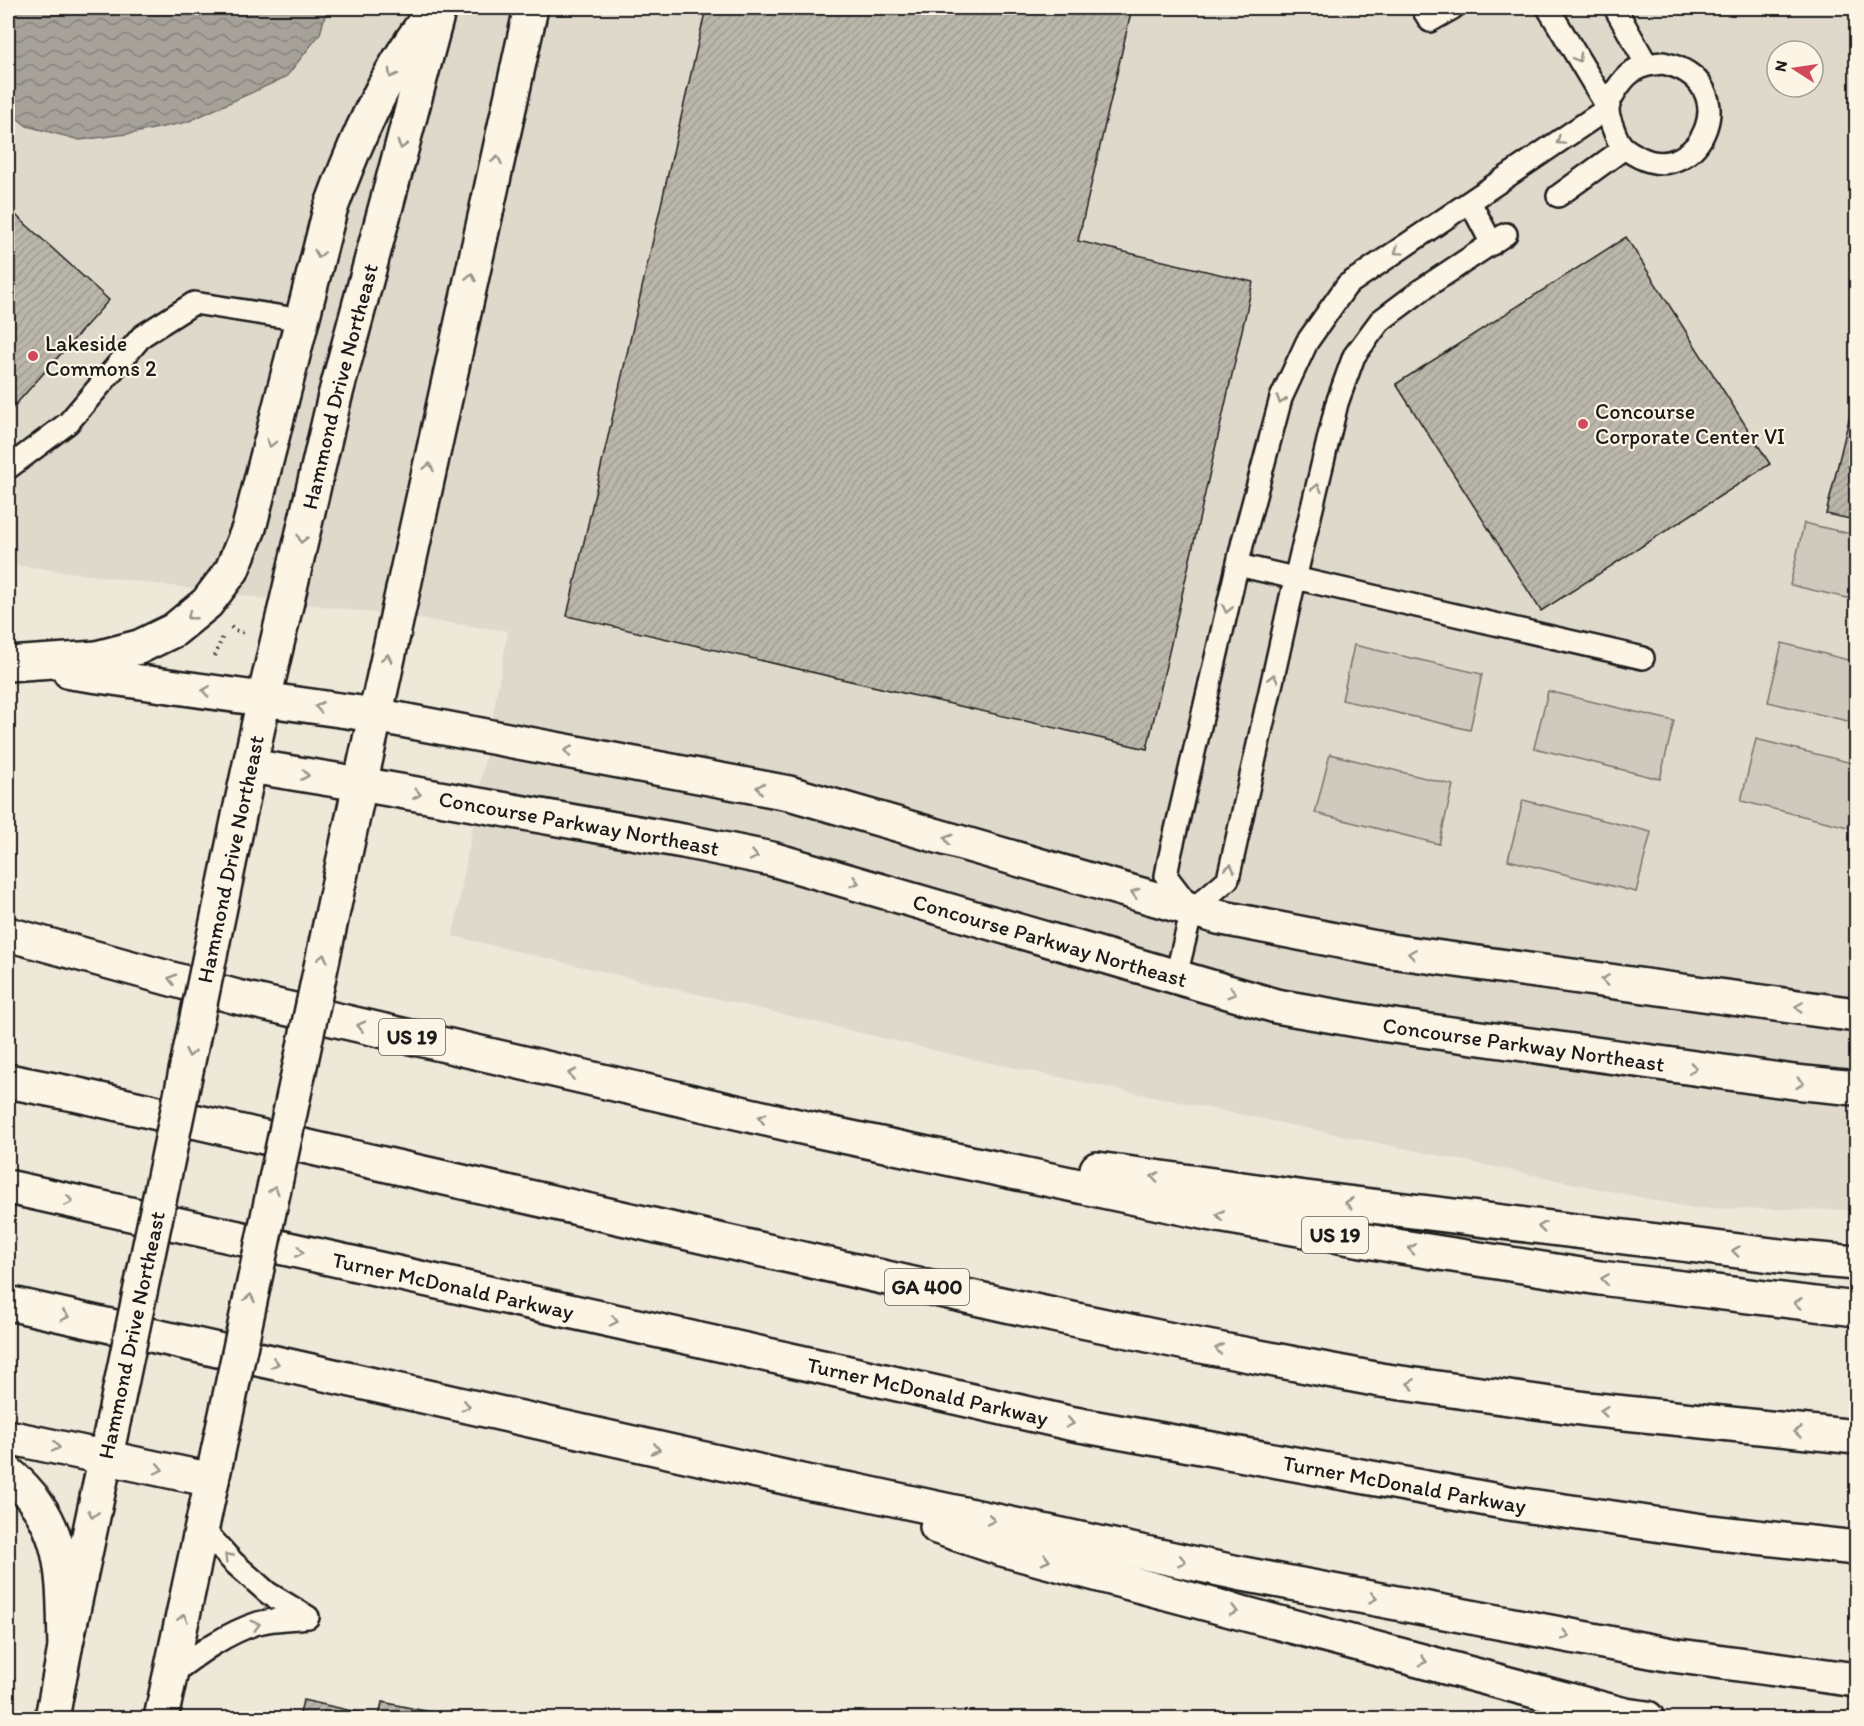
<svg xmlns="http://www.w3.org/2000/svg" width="1864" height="1726" font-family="Itim,sans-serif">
	<defs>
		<pattern id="water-waves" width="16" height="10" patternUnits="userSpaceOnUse" patternTransform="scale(1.5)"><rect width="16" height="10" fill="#a7a299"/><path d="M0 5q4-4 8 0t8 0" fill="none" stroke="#87837c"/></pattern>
		<pattern id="building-hatch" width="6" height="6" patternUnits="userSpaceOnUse" patternTransform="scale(1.5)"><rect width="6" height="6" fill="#bab6aa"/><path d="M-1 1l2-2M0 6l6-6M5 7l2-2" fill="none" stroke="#9f9c92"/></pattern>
	</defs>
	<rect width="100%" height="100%" fill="#eee8d9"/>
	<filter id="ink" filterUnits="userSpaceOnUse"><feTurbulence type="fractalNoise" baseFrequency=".0167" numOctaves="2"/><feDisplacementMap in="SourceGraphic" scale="12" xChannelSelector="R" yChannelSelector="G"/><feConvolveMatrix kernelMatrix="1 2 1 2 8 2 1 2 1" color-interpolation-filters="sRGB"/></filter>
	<g filter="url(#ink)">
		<path fill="#ded9cb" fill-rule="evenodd" d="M 8,8 L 1856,8 L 1856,1210 L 1692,1208 L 967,1058 L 453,936 L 508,631 L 8,564 ZM 1777,51 L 1813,51 L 1813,87 L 1777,87 Z"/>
		<path fill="#cfcabd" stroke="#76736c" stroke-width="1.5" d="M 1804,523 L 1856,535 L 1856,600 L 1790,585 Z
			M 1782,643 L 1856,662 L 1856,723 L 1768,702 Z
			M 1354,645 L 1482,674 L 1470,730 L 1342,700 Z
			M 1548,691 L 1674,721 L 1660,779 L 1534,748 Z
			M 1756,739 L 1856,764 L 1856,829 L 1741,801 Z
			M 1330,754 L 1453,785 L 1439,844 L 1315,813 Z
			M 1523,800 L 1651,832 L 1636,892 L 1508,860 Z"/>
		<path fill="url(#water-waves)" stroke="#6f6c67" stroke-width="1.5" d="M 8,8 L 327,8 L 320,34 L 286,77 L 187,122 L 134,133 L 80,140 L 27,126 L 8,111 Z"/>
		<path fill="url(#building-hatch)" stroke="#1c1c1c" stroke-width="1.5" d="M 706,8 L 1132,8 L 1078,241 L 1253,282 L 1147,749 L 567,616 Z
			M 8,208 L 109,300 L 8,413 Z
			M 1626,237 L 1770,464 L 1541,611 L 1396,384 Z
			M 1851,411 L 1856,412 L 1856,520 L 1826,514 Z
			M 303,1700 L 379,1717 L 382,1702 L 459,1718 L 299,1718 Z"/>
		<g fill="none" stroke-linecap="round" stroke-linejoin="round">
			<defs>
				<path id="lane" d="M 1422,8 L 1430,21 L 1453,8
					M 1615,8 L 1647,65
					M 1663,63 C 1748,81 1700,188 1639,157 C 1622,148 1619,145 1613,128 C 1611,123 1608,115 1608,110 C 1608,99 1623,78 1632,72 C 1641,65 1652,64 1663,63 Z
					M 1558,196 L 1623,149
					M 1470,202 L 1492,244
					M 8,468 L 68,423 L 142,336 L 194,303 L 303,320
					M 1238,565 L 1643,658
					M 1192,910 L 1166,876 L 1169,860 L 1243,541 L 1281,398 L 1307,342 L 1347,285 L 1608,108 L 1548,8
					M 1176,976 L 1192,910 L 1228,879 L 1295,579 L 1337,403 L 1354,356 L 1380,321 L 1424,288 L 1506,234
					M 202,1528 L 233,1562 L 268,1593 L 308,1617
					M 170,1675 C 198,1654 224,1634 258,1623 C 273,1619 292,1619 308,1617"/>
				<g id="street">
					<path d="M 375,715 L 789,793 L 1218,917 L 1391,951 L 1856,1015"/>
					<path id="s1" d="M 250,766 L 360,784 L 683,841 L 772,859 L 1276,1006 L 1380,1024 L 1794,1082 L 1856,1088"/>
				</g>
				<g id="secondary">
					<path id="s2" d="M 240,811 L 264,699 L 334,400 L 439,8"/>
					<path d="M 349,835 L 531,8"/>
					<path d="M 52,1718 L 65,1648 L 114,1418"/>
					<path d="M 161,1718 L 221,1438"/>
				</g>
				<g id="highway">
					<path d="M 8,664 L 97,658 L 139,647 L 174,630 L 207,603 L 232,570 L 249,528 L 330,210 C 350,156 372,103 403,54 C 413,38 424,23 435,8"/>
					<path d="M 70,672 L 375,715"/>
					<path d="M 8,934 L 237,997 L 819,1131 L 1207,1213 L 1402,1247 L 1600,1278 L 1856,1309"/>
					<path d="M 8,1081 L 74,1094 L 1006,1305 L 1191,1344 L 1380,1380 L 1587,1409 L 1856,1437"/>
					<path d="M 1097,1169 L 1306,1198 L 1797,1258 L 1856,1263"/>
					<path id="s3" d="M 8,1187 L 836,1370 L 1069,1423 L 1509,1503 L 1710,1532 L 1856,1548"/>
					<path d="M 8,1303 L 811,1483 L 852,1490 L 1243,1574 L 1672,1655 L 1856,1680"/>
					<path d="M 8,1437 L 212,1480"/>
					<path d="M 8,1473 C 68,1523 63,1577 65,1648"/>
					<path d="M 937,1527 L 1002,1549 L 1625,1715 L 1647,1718"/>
				</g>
			</defs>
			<use href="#lane" stroke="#1c1c1c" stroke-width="26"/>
			<use href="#street" stroke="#1c1c1c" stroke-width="38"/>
			<use href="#secondary" stroke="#1c1c1c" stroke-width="38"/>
			<use href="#highway" stroke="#1c1c1c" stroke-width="38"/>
			<path stroke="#1c1c1c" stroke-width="4" stroke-dasharray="1.5 4.5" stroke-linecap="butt" d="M 231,627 L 234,630 L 245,633
				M 215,656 L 222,638"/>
			<use href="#lane" stroke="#fcf5e5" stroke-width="21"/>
			<use href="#street" stroke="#fcf5e5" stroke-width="33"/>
			<use href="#secondary" stroke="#fcf5e5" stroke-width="33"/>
			<use href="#highway" stroke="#fcf5e5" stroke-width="33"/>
			<defs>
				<path id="secondary-bridge" d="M 114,1418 L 240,811
					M 221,1438 L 349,835"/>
			</defs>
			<use href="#secondary-bridge" stroke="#1c1c1c" stroke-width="38" stroke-linecap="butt"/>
			<use href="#secondary-bridge" stroke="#fcf5e5" stroke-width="33"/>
		</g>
		<defs><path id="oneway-chevron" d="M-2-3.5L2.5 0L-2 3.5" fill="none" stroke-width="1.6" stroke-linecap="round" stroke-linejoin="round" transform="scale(1.5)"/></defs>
		<g stroke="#97938b">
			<use href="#oneway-chevron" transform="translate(1578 58) rotate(60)"/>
			<use href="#oneway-chevron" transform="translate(392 74) rotate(119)"/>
			<use href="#oneway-chevron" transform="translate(1560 141) rotate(146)"/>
			<use href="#oneway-chevron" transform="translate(402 145) rotate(105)"/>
			<use href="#oneway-chevron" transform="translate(497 160) rotate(-78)"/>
			<use href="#oneway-chevron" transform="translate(1398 251) rotate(146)"/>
			<use href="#oneway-chevron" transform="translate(319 254) rotate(104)"/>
			<use href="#oneway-chevron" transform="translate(471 277) rotate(-78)"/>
			<use href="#oneway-chevron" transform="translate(1281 400) rotate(109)"/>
			<use href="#oneway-chevron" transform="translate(271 443) rotate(104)"/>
			<use href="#oneway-chevron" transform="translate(429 467) rotate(-78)"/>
			<use href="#oneway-chevron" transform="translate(1317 488) rotate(-77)"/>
			<use href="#oneway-chevron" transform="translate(302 539) rotate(103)"/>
			<use href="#oneway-chevron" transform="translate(1227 609) rotate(103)"/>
			<use href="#oneway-chevron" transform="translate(191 616) rotate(141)"/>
			<use href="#oneway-chevron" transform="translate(387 658) rotate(-77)"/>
			<use href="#oneway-chevron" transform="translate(1273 678) rotate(-77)"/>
			<use href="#oneway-chevron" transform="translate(206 691) rotate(-172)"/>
			<use href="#oneway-chevron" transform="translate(319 707) rotate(-172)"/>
			<use href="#oneway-chevron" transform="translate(568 751) rotate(-169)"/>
			<use href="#oneway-chevron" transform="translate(305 775) rotate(9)"/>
			<use href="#oneway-chevron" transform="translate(760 788) rotate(-169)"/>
			<use href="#oneway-chevron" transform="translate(417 794) rotate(10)"/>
			<use href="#oneway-chevron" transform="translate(948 839) rotate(-164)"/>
			<use href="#oneway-chevron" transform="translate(754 856) rotate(12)"/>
			<use href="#oneway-chevron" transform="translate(1230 868) rotate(-77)"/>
			<use href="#oneway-chevron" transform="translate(855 882) rotate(16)"/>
			<use href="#oneway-chevron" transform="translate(1135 893) rotate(-164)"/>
			<use href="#oneway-chevron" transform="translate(1412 954) rotate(-172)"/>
			<use href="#oneway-chevron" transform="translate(323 958) rotate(-78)"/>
			<use href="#oneway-chevron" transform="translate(172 979) rotate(-165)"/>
			<use href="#oneway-chevron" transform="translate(1605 980) rotate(-172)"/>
			<use href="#oneway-chevron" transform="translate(1232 993) rotate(16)"/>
			<use href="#oneway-chevron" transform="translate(1799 1007) rotate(-172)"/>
			<use href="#oneway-chevron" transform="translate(361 1026) rotate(-167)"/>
			<use href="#oneway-chevron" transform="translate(190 1053) rotate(102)"/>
			<use href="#oneway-chevron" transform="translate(1693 1068) rotate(8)"/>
			<use href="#oneway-chevron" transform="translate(572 1074) rotate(-167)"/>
			<use href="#oneway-chevron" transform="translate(1800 1083) rotate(6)"/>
			<use href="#oneway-chevron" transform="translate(762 1118) rotate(-167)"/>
			<use href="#oneway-chevron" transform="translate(1155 1177) rotate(-172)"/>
			<use href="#oneway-chevron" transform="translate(274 1190) rotate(-78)"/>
			<use href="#oneway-chevron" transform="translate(69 1201) rotate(12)"/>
			<use href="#oneway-chevron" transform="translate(1349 1203) rotate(-173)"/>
			<use href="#oneway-chevron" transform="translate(1220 1215) rotate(-170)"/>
			<use href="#oneway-chevron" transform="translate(1542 1227) rotate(-173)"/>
			<use href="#oneway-chevron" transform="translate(1412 1249) rotate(-171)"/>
			<use href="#oneway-chevron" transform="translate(1736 1251) rotate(-173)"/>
			<use href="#oneway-chevron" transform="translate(300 1252) rotate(12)"/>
			<use href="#oneway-chevron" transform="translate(1605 1279) rotate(-172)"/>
			<use href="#oneway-chevron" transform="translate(250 1298) rotate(-78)"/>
			<use href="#oneway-chevron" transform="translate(1798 1303) rotate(-173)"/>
			<use href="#oneway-chevron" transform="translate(65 1316) rotate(13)"/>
			<use href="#oneway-chevron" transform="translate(614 1321) rotate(12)"/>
			<use href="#oneway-chevron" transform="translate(1219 1349) rotate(-169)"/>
			<use href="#oneway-chevron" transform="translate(275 1363) rotate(13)"/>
			<use href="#oneway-chevron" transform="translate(1411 1384) rotate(-172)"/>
			<use href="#oneway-chevron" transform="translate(466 1406) rotate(13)"/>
			<use href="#oneway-chevron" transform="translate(1604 1411) rotate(-174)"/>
			<use href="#oneway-chevron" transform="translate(1070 1423) rotate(12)"/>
			<use href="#oneway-chevron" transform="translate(1798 1432) rotate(-175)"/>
			<use href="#oneway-chevron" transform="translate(56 1447) rotate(12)"/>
			<use href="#oneway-chevron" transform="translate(656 1449) rotate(13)"/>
			<use href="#oneway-chevron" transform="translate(159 1469) rotate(12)"/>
			<use href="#oneway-chevron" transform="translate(93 1514) rotate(102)"/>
			<use href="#oneway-chevron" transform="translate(991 1520) rotate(12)"/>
			<use href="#oneway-chevron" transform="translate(228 1557) rotate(-134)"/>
			<use href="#oneway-chevron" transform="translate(1046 1560) rotate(15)"/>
			<use href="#oneway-chevron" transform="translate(1182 1561) rotate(12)"/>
			<use href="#oneway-chevron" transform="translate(1373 1598) rotate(11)"/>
			<use href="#oneway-chevron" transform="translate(1234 1611) rotate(15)"/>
			<use href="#oneway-chevron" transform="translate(183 1618) rotate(-78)"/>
			<use href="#oneway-chevron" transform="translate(256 1625) rotate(-16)"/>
			<use href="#oneway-chevron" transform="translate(1565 1635) rotate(11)"/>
			<use href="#oneway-chevron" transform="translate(1423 1661) rotate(15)"/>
		</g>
	</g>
	<g fill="#d1495b" stroke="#fcf5e5" stroke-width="2">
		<circle cx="33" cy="356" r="6"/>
		<circle cx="1583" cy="424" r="6"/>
	</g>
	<g text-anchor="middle" stroke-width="4.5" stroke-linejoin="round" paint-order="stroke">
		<g fill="#fcf5e5" stroke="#5f5d58" stroke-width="1.5">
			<rect x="379" y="1019" width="66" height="36" rx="4.5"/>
			<rect x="1302" y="1217" width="66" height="36" rx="4.5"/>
			<rect x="885" y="1269" width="84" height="36" rx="4.5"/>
		</g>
		<g font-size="21" font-weight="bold" fill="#1c1c1c">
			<text x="412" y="1044">US 19</text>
			<text x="1335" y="1242">US 19</text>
			<text x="927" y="1294">GA 400</text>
		</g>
		<g font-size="22" fill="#1c1c1c" stroke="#fcf5e5" text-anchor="start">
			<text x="45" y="351">Lakeside<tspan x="45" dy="25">Commons 2</tspan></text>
			<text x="1595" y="419">Concourse<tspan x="1595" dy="25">Corporate Center VI</tspan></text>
		</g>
		<g font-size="22" fill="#1c1c1c" stroke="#fcf5e5">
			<text dy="8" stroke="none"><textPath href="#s2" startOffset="436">Hammond Drive Northeast</textPath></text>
			<text dy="8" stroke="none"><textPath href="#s1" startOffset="334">Concourse Parkway Northeast</textPath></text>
			<text transform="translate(230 859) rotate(-78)" y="8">Hammond Drive Northeast</text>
			<text dy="8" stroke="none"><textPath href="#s1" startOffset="820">Concourse Parkway Northeast</textPath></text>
			<text dy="8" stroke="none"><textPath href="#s1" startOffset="1306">Concourse Parkway Northeast</textPath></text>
			<text dy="8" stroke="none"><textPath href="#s3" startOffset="456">Turner McDonald Parkway</textPath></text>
			<text transform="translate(131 1335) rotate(-78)" y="8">Hammond Drive Northeast</text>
			<text dy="8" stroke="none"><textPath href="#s3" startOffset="942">Turner McDonald Parkway</textPath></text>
			<text dy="8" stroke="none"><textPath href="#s3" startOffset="1428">Turner McDonald Parkway</textPath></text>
		</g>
	</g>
	<rect width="1864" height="1726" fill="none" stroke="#fcf5e5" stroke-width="30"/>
	<rect x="15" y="15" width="1834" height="1696" fill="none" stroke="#1c1c1c" stroke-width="2" filter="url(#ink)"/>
	<g transform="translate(1795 69) rotate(282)"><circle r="28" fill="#fcf5e5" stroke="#a29e95" stroke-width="1.5"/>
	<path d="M0-4.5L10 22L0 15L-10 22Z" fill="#d1495b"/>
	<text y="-9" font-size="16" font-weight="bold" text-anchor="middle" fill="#1c1c1c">N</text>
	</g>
</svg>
